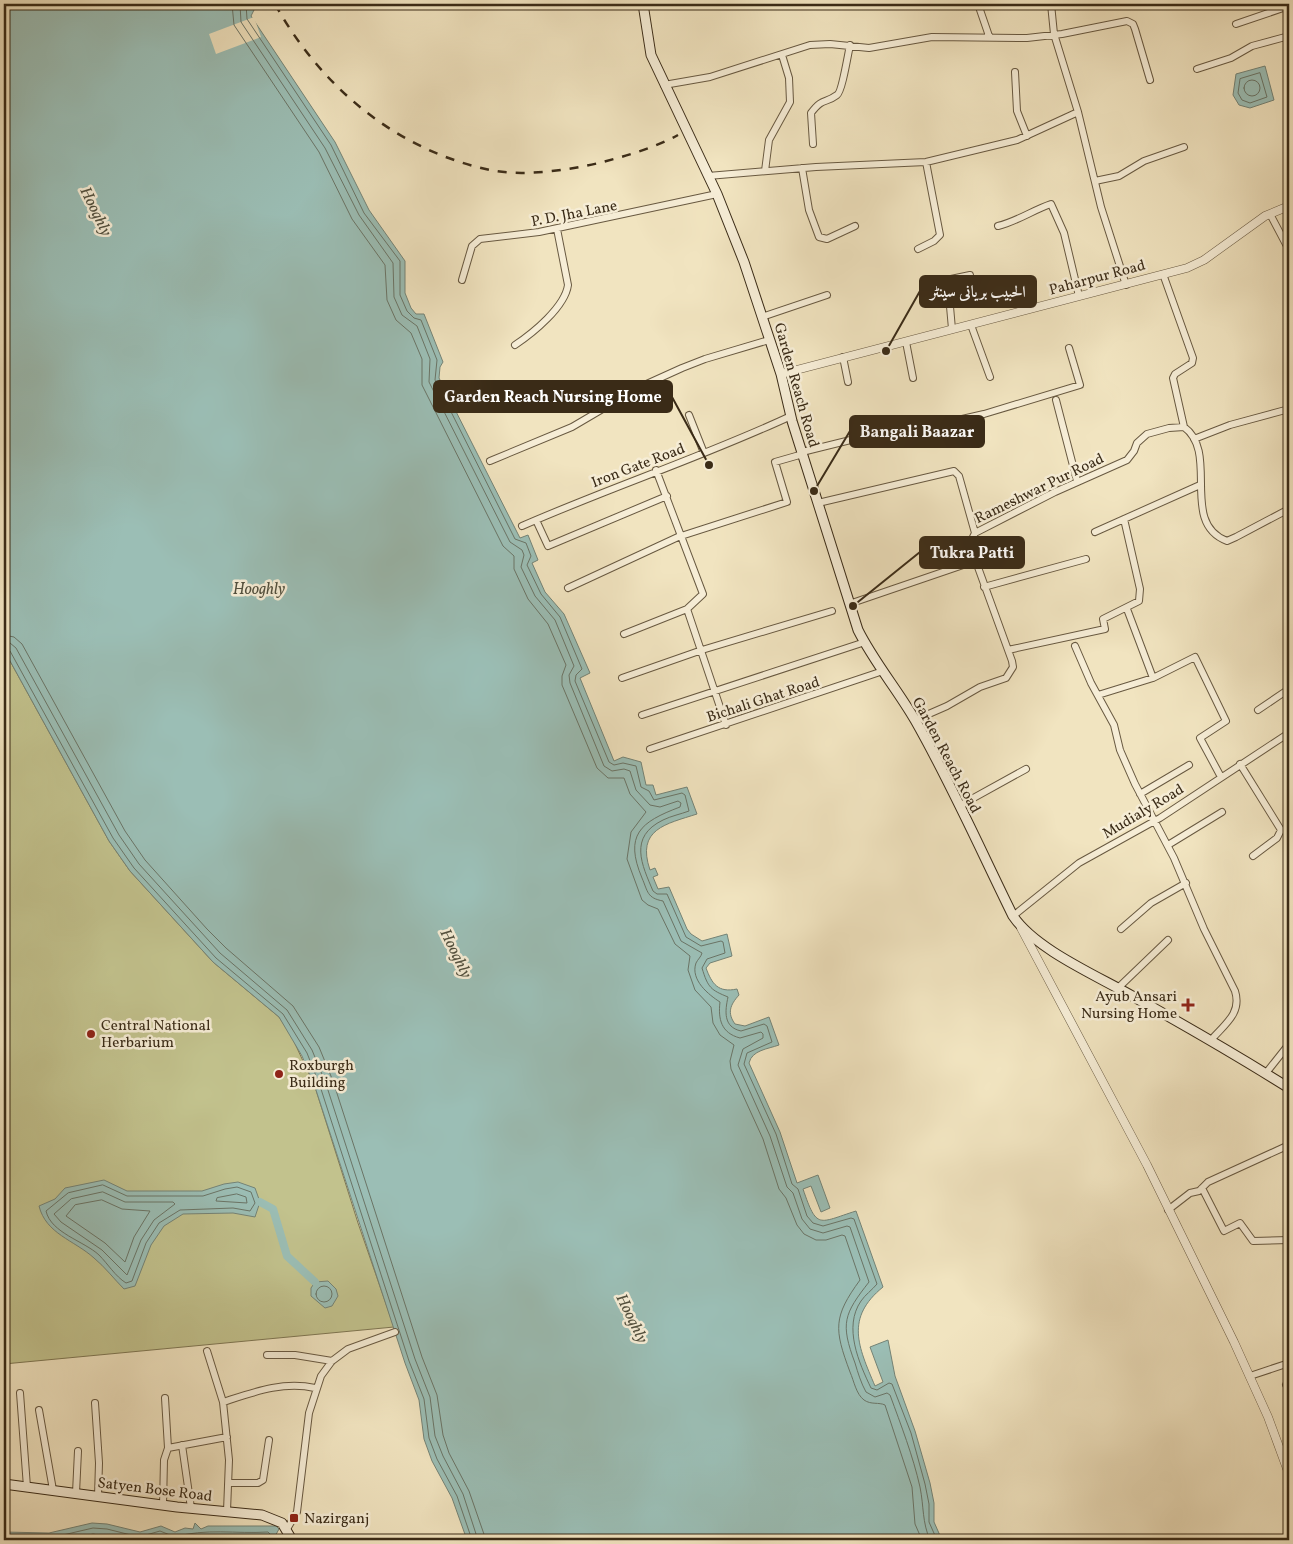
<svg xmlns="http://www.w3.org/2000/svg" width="1293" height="1544" font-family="Vollkorn,Amiri,serif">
	<rect width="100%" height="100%" fill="#f1e4c0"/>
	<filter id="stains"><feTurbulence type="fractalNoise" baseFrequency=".004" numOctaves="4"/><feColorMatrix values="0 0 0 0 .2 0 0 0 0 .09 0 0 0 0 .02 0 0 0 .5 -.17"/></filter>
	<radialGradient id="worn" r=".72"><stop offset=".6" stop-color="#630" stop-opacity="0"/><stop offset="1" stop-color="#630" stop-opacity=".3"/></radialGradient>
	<path fill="#c2c28d" stroke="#7e7652" d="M 4,650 L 109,841 L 130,871 L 213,962 L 279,1017 L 291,1035 L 315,1087 L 358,1223 L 394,1327 L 4,1364 Z"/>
	<path fill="#9bbeb5" stroke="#748376" d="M 4,4 L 250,4 L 254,10 L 251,16 L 335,142 L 369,210 L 405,261 L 405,293 L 411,308 L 416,314 L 424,314 L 443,362 L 440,367 L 439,378 L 520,538 L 528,535 L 538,560 L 532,563 L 545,592 L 564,614 L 590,673 L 580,678 L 614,761 L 623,757 L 641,762 L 646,785 L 653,785 L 656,795 L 687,787 L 697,814 C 666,824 636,829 650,870 L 655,868 L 658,875 L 653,877 L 658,889 L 669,887 L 687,929 L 691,934 L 702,941 L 727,934 L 732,956 L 710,963 L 706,968 C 712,984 718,993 737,989 L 739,995 C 730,1005 727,1013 735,1024 L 745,1026 L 769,1017 L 779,1045 C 768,1049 752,1050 749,1063 L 780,1132 L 797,1183 L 818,1175 L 830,1208 L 821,1212 L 811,1186 L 803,1189 C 817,1230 818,1223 856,1211 L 883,1287 C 845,1318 858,1346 875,1386 L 883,1382 L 870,1347 L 888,1340 L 895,1376 L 915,1431 L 930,1483 L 934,1503 L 934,1522 L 942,1540 L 467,1540 L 452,1498 L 432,1461 L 424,1439 L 419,1400 L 405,1363 L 315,1087 L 302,1056 L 279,1017 L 213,962 L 130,871 L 109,841 L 4,650 Z
		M 1265,66 L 1274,100 L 1250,108 L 1239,105 L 1233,95 L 1236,74 Z
		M 104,1180 L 127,1191 L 202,1191 L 224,1184 L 238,1182 L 255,1188 L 260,1202 L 255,1217 L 233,1213 L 183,1214 L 164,1226 L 151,1245 L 135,1286 L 124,1289 C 114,1279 105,1267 94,1258 C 74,1240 46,1234 39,1206 L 55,1199 L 65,1188 Z
		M 328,1281 L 336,1289 L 338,1296 L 332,1306 L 325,1308 L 311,1296 L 311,1288 L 315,1282 Z
		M 92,1523 L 107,1524 L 140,1532 L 161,1526 L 175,1532 L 185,1528 L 193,1529 L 195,1523 L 201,1529 L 208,1526 L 276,1526 L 279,1529 L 273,1540 L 4,1540 L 4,1532 L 49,1533 Z"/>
	<path fill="#f1e4c0" d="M 254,17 L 261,37 L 216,54 L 209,34 Z"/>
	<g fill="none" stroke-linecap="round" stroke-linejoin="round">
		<path stroke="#6a7466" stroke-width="1" d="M 232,4 L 234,25 L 319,152 L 352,219 L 385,265 L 387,300 L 396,320 L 411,333 L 422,359 L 422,385 L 503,546 L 514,556 L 514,569 L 528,599 L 548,624 L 566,665 L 562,676 L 562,685 L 597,768 L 608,778 L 624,778 L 630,794 L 646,812 L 631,832 L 627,859 L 642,900 L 648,905 L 658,909 L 675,944 L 690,956 L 688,970 L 695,990 L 711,1007 L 713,1023 L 720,1035 L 734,1045 L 730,1061 L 731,1069 L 763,1139 L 779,1189 L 786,1198 L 797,1225 L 804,1234 L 816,1240 L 826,1240 L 842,1235 L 845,1236 L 860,1280 C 833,1317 834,1329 850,1372 C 854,1381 856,1394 864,1400 C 871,1405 879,1402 885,1405 L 912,1487 L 915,1524 L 922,1540
			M 240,4 L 241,22 L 325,148 L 359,215 L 393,263 L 394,297 L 402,315 L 417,326 L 430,359 L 429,382 L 510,542 L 522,550 L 524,555 L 521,567 L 535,596 L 555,620 L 574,666 L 569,675 L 570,683 L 604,766 L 612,771 L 624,769 L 630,771 L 636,790 L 650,805 L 660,807 L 678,801 L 681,803 L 680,807 C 640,822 624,835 642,878 C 648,892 647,898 663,901 L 681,941 L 702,953 C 701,957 698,959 696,963 C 690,980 709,995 720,1002 C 718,1019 721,1033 740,1038 L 761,1032 L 763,1034 L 763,1038 L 743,1049 L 738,1065 L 770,1136 L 787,1187 L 793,1193 L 802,1219 L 810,1229 L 823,1233 L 847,1226 L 850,1227 L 869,1282 C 844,1314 840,1323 855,1363 C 858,1373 861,1383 866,1392 L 875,1397 L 887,1393 L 890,1395 C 901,1425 913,1456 920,1487 C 924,1507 922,1522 930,1540
			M 246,4 L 247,19 L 331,145 L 364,213 L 400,261 L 400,295 L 407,311 L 414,318 L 421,320 L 437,360 L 435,380 L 515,539 L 526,543 L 531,556 L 527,565 L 541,594 L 560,617 L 582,669 L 576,675 L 575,681 L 609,762 L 614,765 L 623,763 L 636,766 L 641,787 L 649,791 L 654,800 L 682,793 L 685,795 L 689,811 C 681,814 671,816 663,820 C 628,837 642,865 653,891 L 657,894 L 667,894 L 686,937 L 701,946 L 721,941 L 723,942 L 725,953 L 707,959 L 702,968 C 708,988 711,990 728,997 C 725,1011 723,1027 741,1031 L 764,1024 L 767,1026 L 772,1042 L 747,1053 L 744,1064 L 776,1134 L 792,1184 L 798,1189 L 807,1216 L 813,1223 L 823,1226 L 851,1218 L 854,1219 L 877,1284 C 872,1290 865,1295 861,1301 C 843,1327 859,1363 871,1388 L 877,1390 L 889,1383 L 892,1384 L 911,1433 L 925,1484 L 929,1504 L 929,1522 L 937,1540
			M 1260,73 L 1267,97 L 1250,103 L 1242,100 L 1238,93 L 1240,79 Z
			M1244 88a8 8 0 1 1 16 0a8 8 0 1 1-16 0Z
			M 4,635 L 14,637 L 22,644 L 125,831 L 145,860 L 207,929 L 226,948 L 293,1006 L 319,1047 L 333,1081 L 422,1357 L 437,1395 L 443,1435 L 449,1453 L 469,1491 L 486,1540
			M 4,642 L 10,643 L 16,648 L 119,835 L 139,864 L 220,953 L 287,1010 L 312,1050 L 326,1084 L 415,1359 L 430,1397 L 435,1436 L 443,1456 L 463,1494 L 478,1540
			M 4,648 L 10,651 L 113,838 L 134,868 L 216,958 L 283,1014 L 307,1053 L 320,1086 L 409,1361 L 424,1399 L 429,1438 L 437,1459 L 457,1496 L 472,1540
			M 103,1185 L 127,1196 L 203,1196 L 225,1189 L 237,1187 L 251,1192 L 255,1203 L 250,1211 L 233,1208 L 180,1210 L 159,1223 L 146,1243 L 132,1281 L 126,1283 C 115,1276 108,1264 99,1255 C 84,1241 51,1233 46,1211 L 68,1193 Z
			M 103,1192 L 125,1202 L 173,1202 L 175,1204 L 154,1220 L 141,1240 L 127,1275 L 102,1250 L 61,1222 L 54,1214 L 71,1199 Z
			M 237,1194 L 246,1197 L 247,1203 L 216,1201 L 217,1198 Z
			M 102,1200 L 122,1209 L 150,1211 L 134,1237 L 125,1262 L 105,1243 L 66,1216 L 75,1205 Z
			M316 1294a8 8 0 1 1 16 0a8 8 0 1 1-16 0Z
			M 4,1537 L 50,1538 L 93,1528 L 107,1529 L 139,1537 L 160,1531 L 175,1537 C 205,1528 236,1534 268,1532 L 270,1534 L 269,1540
			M 69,1540 L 93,1534 L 125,1540
			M 184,1540 L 211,1537 L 263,1540"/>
		<path stroke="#9bbeb5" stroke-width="8" d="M 260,1202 L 273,1209 L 287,1256 L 315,1282"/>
		<defs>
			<path id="minor" d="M 703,4 L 703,5
				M 978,4 L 989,36
				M 1051,4 L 1054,34 L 1078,112 L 1101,207 L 1126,285
				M 1236,24 L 1289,6
				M 1197,69 L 1231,58 L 1252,46 L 1289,36
				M 1015,72 L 1017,111 L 1027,136
				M 664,85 L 710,77 L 810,45 L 830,44 L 869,48 L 932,37 L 1027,38 L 1062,34 L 1127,21 L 1133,24 L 1135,29 L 1150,80
				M 813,144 L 811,113 C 823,97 825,104 837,95 C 842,92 848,54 850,45
				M 802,168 L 809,210 L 819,237 L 827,239 L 855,226
				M 765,171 L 769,140 L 790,102 L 789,78 L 782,55
				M 708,176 L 816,167 L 926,162 L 1017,140 L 1078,112
				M 1095,181 L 1119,176 L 1144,161 L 1184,147
				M 1270,214 L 1289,250
				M 998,226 C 1018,221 1033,210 1051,204 L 1064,233 L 1079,296
				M 918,249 L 934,241 L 940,235 L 926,162
				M 1163,274 L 1193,358 L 1192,363 L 1175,374 L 1173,378 L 1184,427
				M 462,280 L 472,246 L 480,239 L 539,232 L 717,194
				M 762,317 L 827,295
				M 971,325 L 990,377
				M 952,329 L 948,284 L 951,279 L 970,275
				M 906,342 L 913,378
				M 515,345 C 533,333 565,307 568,285 L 557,229
				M 843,357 L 848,382
				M 1056,400 L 1077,481
				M 689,415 L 704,453
				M 1194,439 L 1230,425 L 1289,409
				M 802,452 L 903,427 L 936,425 L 984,414 L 1080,385 L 1069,348
				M 490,461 L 572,427 L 640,387 L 682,368 L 705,359 L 769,340
				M 656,470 L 703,594 L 687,609 L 726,725
				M 818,503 L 954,471 L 959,476 L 975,533
				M 536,520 L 548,546 L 667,496
				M 522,526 C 611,487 703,457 791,416
				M 1095,532 L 1200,485
				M 984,587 L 1086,559
				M 568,588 L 678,537 L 787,502 L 775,462 L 803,454
				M 849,604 L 972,562 L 975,556 L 971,541 L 975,533 L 1055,492 L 1127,460 L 1134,451 L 1137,443 L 1147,434 L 1169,428 L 1184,427 C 1220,453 1179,523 1227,541 L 1236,537 L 1289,509
				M 1127,609 L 1153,678
				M 624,634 L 687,609
				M 1075,646 L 1091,683 L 1114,725 L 1120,750 L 1135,784 L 1174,858 L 1204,929 L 1235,991 C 1242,1013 1225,1024 1211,1040
				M 1008,650 L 1105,629 L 1103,619 L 1139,601 L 1140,589 L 1124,519
				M 622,678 L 702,650 L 832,611
				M 1098,695 L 1153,678 L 1195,657 L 1226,721 L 1200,738 L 1221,777
				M 1258,710 L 1289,689
				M 642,715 L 865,642
				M 915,720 L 947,706 L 980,687 L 1006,678 L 1013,667 L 1012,661 L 975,559
				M 650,749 L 883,671
				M 1240,764 L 1281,830 L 1277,838 L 1253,856
				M 1140,794 L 1189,765
				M 959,806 L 1026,769
				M 1168,845 L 1222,812
				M 1013,916 L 1079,863 L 1160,818 L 1289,733
				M 1121,929 L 1151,903 L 1186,883
				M 1118,988 L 1168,940
				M 1266,1073 L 1289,1044
				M 1202,1188 L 1224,1231 L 1240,1223 L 1253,1241 L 1289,1240
				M 1168,1210 L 1190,1193 L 1199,1191 L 1208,1182 L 1289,1145
				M 207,1351 L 223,1402 L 229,1460 L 227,1511
				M 267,1355 L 295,1355 L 332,1361
				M 1250,1376 L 1289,1363
				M 1286,1385 L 1289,1384
				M 20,1393 L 27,1487
				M 165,1398 L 168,1448
				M 223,1402 C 254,1392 283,1381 315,1388
				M 95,1403 L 99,1463 L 98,1496
				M 39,1410 L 53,1490
				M 182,1445 L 191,1508
				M 228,1483 L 258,1483 L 263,1480 L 269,1440
				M 76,1493 L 78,1451
				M 163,1505 L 164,1460 L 168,1448 L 227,1437
				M 287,1529 L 297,1512 L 309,1413 L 321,1376 L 332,1361 L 348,1349 L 395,1332"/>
			<path id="tertiary" d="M 781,374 L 1187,268 L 1204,260 L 1265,216 L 1289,206
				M 1021,928 L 1147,1165 L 1234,1342 L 1268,1417 L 1289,1474"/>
			<path id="secondary" d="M 643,4 L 651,55 L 717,194 L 744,262 L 781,374 L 792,421 L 858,630 C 874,662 897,689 915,720 C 951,783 981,851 1013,916 C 1036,950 1098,976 1134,997 C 1186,1026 1238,1056 1289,1088
				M 4,1484 L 177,1507 L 262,1515 L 282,1523 L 292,1540"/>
		</defs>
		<use href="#minor" stroke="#685941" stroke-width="8"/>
		<use href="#tertiary" stroke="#685941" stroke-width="9"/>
		<use href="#secondary" stroke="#3a2b17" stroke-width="11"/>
		<use href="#minor" stroke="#f6edd6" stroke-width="6"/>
		<use href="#tertiary" stroke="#f6edd6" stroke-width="8"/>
		<use href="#secondary" stroke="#f6edd6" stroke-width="9"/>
		<path stroke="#3a2b17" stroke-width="2.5" stroke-dasharray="9 9" stroke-linecap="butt" d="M 275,4 C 321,87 396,150 490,170 C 523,177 568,170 599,163 C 626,156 654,148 678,135"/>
	</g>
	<g fill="#8f2418" stroke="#f6edd6" stroke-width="2">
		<path d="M1185.5 997.5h5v5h5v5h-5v5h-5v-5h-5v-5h5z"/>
		<circle cx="91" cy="1034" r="5"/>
		<circle cx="279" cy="1074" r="5"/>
		<rect x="289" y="1513" width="10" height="10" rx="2.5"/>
	</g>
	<g text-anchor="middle" stroke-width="5" stroke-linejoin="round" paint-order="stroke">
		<g font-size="15" fill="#3a2b17" stroke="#f6edd6">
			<text transform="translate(574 213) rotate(-11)" y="5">P. D. Jha Lane</text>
			<text transform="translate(1097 277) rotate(-15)" y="5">Paharpur Road</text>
			<text transform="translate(797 385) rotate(74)" y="5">Garden Reach Road</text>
			<text transform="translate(638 465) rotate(-21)" y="5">Iron Gate Road</text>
			<text transform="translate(1039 488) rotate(-26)" y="5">Rameshwar Pur Road</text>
			<text transform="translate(763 699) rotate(-18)" y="5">Bichali Ghat Road</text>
			<text transform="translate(947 755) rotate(62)" y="5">Garden Reach Road</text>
			<text transform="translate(1143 811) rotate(-31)" y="5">Mudialy Road</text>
			<text transform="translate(155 1489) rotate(7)" y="5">Satyen Bose Road</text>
		</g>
		<g font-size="15" fill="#3a2b17" stroke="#f6edd6" text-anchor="start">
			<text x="1177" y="1001" text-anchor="end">Ayub Ansari<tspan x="1177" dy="17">Nursing Home</tspan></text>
			<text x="101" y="1030">Central National<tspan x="101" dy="17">Herbarium</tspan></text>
			<text x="289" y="1070">Roxburgh<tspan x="289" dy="17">Building</tspan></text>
			<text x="304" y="1523">Nazirganj</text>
		</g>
		<g font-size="16" font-style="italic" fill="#52503e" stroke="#f6edd6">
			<text transform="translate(97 211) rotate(64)" y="6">Hooghly</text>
			<text x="259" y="594">Hooghly</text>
			<text transform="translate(457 953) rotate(64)" y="6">Hooghly</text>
			<text transform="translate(633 1318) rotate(64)" y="6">Hooghly</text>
		</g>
	</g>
	<path fill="none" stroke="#3a2b17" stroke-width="2" d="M886 351L920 291M709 465L672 397M814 491L850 431M853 606L920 552"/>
	<g fill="#3a2b17" stroke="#f6edd6" stroke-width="2">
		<circle cx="886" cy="351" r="5"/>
		<circle cx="709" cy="465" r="5"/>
		<circle cx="814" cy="491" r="5"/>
		<circle cx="853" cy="606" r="5"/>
	</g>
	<g fill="#3a2b17" stroke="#3a2b17" stroke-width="2">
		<rect x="920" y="276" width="116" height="31" rx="5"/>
		<rect x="434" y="381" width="238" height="31" rx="5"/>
		<rect x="850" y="416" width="134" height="31" rx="5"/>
		<rect x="920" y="537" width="104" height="31" rx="5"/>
	</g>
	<g font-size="16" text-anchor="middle" font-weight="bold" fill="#fff">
		<text x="978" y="297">الحبیب بریانی سینٹر</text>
		<text x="553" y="402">Garden Reach Nursing Home</text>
		<text x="917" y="437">Bangali Baazar</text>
		<text x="972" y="558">Tukra Patti</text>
	</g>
	<rect width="1293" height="1544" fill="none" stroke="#f1e4c0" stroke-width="20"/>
	<rect x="5" y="5" width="1283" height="1534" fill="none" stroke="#3a2b17" stroke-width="2.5"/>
	<rect x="10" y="10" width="1273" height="1524" fill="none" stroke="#3a2b17"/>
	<rect width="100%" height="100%" filter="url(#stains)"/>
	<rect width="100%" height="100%" fill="url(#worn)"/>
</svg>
